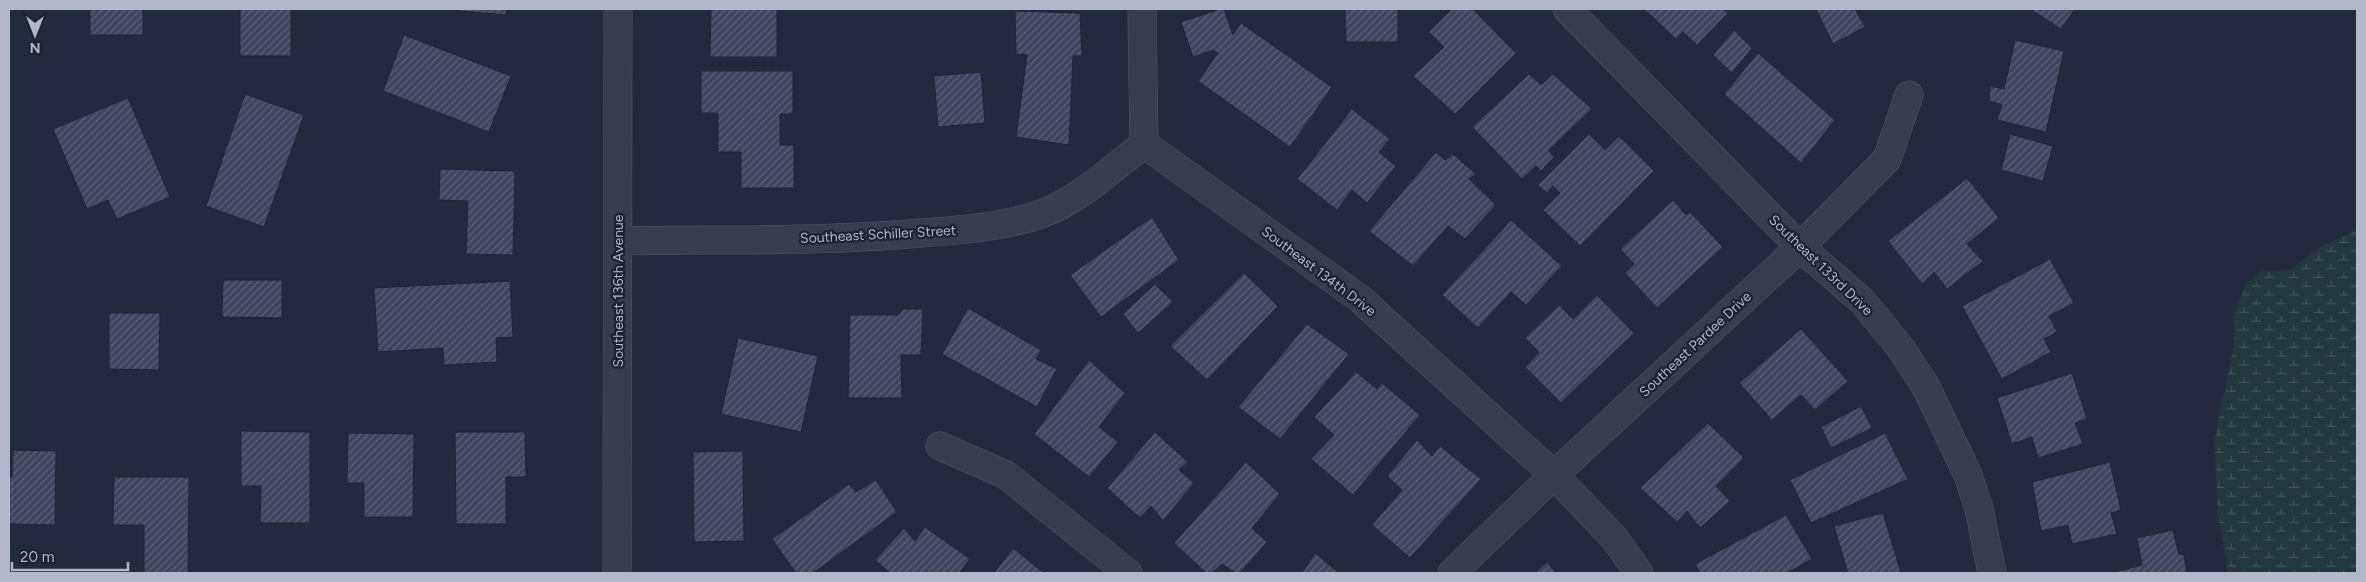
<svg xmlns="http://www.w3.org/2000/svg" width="2366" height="582" font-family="Figtree,sans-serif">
	<defs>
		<pattern id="wetland-marsh" width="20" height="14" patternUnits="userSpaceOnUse" patternTransform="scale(1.25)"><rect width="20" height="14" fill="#24383f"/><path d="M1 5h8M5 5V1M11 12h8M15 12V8" fill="none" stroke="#415359"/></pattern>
		<pattern id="building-hatch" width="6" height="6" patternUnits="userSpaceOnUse" patternTransform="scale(1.25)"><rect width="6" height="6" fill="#3e465f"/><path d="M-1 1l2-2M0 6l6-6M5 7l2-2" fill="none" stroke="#585f75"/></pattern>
	</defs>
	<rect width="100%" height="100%" fill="#222a3e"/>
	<path fill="url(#wetland-marsh)" d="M 2357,230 L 2357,573 L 2228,573 L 2218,513 L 2214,442 L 2234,345 L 2235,311 L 2246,285 L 2261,271 L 2290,270 L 2324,245 Z"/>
	<path fill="url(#building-hatch)" stroke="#1d2435" d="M 90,9 L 143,9 L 143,35 L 90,35 Z
		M 240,9 L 291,9 L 291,56 L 240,56 Z
		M 459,9 L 507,9 L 506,15 L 459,11 Z
		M 711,9 L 777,9 L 777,57 L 710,57 Z
		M 1220,9 L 1224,9 L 1233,35 L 1241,23 L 1332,87 L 1290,147 L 1198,81 L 1218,53 L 1213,50 L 1193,57 L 1181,22 Z
		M 1345,9 L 1398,9 L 1398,42 L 1346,42 Z
		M 1452,9 L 1473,9 L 1516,53 L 1455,114 L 1413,76 L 1444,47 L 1429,32 Z
		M 1644,9 L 1723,9 L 1728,13 L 1697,45 L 1683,32 L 1676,39 Z
		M 1816,9 L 1855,9 L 1865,27 L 1833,44 Z
		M 2030,9 L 2075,9 L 2061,29 Z
		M 1015,11 L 1080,13 L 1082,56 L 1073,56 L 1069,145 L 1016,137 L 1027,55 L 1016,54 Z
		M 1734,30 L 1752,48 L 1732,73 L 1713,55 Z
		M 404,35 L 511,76 L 489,132 L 383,91 Z
		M 2015,40 L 2064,51 L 2046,132 L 1997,120 L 2002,105 L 1989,101 L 1990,86 L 2004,89 Z
		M 1758,53 L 1835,120 L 1801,163 L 1724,94 Z
		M 701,71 L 793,71 L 793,114 L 780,114 L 780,145 L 794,145 L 794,188 L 741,188 L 741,152 L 718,152 L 718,113 L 701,113 Z
		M 981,72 L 985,123 L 938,127 L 934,76 Z
		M 1529,74 L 1541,85 L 1553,74 L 1592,109 L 1549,150 L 1554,157 L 1541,171 L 1536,166 L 1522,179 L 1472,127 Z
		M 245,94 L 304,115 L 264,227 L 206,206 Z
		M 128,98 L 170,197 L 117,219 L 108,200 L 87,209 L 53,129 Z
		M 1352,109 L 1390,139 L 1379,152 L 1396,166 L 1367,203 L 1352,190 L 1337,210 L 1297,179 Z
		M 1589,134 L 1605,150 L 1619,136 L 1654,171 L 1580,246 L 1543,210 L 1560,193 L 1553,186 L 1547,193 L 1538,185 Z
		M 2010,134 L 2053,146 L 2043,181 L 2001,170 Z
		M 1436,152 L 1445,160 L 1453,154 L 1476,174 L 1469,179 L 1496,205 L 1465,239 L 1448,226 L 1413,266 L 1369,231 Z
		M 440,169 L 515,171 L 513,255 L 466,254 L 468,201 L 439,200 Z
		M 1967,178 L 1999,218 L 1967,244 L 1983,261 L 1947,289 L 1934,272 L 1922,284 L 1888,241 Z
		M 1673,200 L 1686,215 L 1690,212 L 1723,247 L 1657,308 L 1625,273 L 1634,264 L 1620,249 Z
		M 1152,217 L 1179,260 L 1101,317 L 1070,275 Z
		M 1511,220 L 1562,266 L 1526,305 L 1511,292 L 1478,328 L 1442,295 Z
		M 2050,259 L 2074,303 L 2049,316 L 2057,332 L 2044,339 L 2051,352 L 2002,379 L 1962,306 Z
		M 1244,273 L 1278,306 L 1207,380 L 1170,346 Z
		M 223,280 L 282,280 L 282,318 L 222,317 Z
		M 510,281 L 513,337 L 496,338 L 497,362 L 444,365 L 443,348 L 378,352 L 374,288 Z
		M 1155,284 L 1173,302 L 1138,333 L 1123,314 Z
		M 1597,295 L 1634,333 L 1561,403 L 1525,367 L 1539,352 L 1525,338 L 1559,305 L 1573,319 Z
		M 968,308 L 1041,350 L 1036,359 L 1057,369 L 1037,407 L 942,354 Z
		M 904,309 L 923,309 L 921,355 L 901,355 L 902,398 L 848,398 L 850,315 L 898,315 Z
		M 109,313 L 160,313 L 159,370 L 109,369 Z
		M 1307,324 L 1349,354 L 1280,439 L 1238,407 Z
		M 1801,329 L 1848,381 L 1815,410 L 1801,395 L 1772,420 L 1739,383 Z
		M 738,338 L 818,356 L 801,432 L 721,414 Z
		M 1089,360 L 1125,393 L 1099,427 L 1118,442 L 1089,477 L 1034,434 Z
		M 1356,372 L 1377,389 L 1382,383 L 1420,415 L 1353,495 L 1311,459 L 1334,435 L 1314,417 Z
		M 2072,373 L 2087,419 L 2075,423 L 2083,444 L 2038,458 L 2032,437 L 2012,444 L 1997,398 Z
		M 1861,406 L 1872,428 L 1831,448 L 1821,427 Z
		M 1708,423 L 1744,458 L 1716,486 L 1730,501 L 1700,528 L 1687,511 L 1677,522 L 1640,488 Z
		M 241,431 L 310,432 L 310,523 L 260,523 L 261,486 L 241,486 Z
		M 455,432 L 525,432 L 526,477 L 506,477 L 506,524 L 456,524 Z
		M 1155,432 L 1188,462 L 1179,470 L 1194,483 L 1163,521 L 1151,506 L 1140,518 L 1107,488 Z
		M 348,433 L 414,434 L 413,517 L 364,517 L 364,483 L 347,483 Z
		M 1885,433 L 1908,479 L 1811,523 L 1790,480 Z
		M 1417,440 L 1432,456 L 1440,446 L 1481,479 L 1410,558 L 1372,525 L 1402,490 L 1387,476 Z
		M 13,450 L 56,451 L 55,525 L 10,524 L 9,573 L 9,477 L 12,477 Z
		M 743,451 L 744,541 L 694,542 L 693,452 Z
		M 1246,462 L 1280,494 L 1252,528 L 1267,542 L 1240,573 L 1236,573 L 1222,564 L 1212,573 L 1206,573 L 1174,543 Z
		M 2110,462 L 2121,510 L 2111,513 L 2117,534 L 2072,544 L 2068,525 L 2041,531 L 2032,482 Z
		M 114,477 L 189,477 L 188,573 L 144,573 L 144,525 L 113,525 Z
		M 876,480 L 897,512 L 813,573 L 796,573 L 772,539 L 849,484 L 856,492 Z
		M 1883,513 L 1901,573 L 1848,573 L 1834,526 Z
		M 1786,515 L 1812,559 L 1787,573 L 1700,573 L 1695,564 Z
		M 925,527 L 970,559 L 959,573 L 890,573 L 875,560 L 904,528 L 915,541 Z
		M 2173,530 L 2179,554 L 2184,555 L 2187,573 L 2111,573 L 2142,565 L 2137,538 Z
		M 1013,548 L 1044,573 L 994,573 Z
		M 1315,553 L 1339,573 L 1302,573 Z
		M 1547,562 L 1556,573 L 1535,573 Z"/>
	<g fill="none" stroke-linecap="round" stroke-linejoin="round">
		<defs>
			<path id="minor" d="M 1142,9 L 1144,144
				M 1567,9 L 1800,247 L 1862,301 L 1900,347 L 1926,387 L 1968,475 L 1979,509 L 1992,573
				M 1144,144 L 1359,298 L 1554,475 L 1615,539 L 1639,573
				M 618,241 C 719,239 821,242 921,233 C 962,230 1005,227 1044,213 C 1080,199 1114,167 1144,144
				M 940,446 L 1006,475 L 1128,573
				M 1452,573 L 1554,475 L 1800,247 L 1887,159 L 1909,95"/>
			<path id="tertiary" d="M 617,573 L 618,9"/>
		</defs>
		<use href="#minor" stroke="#515869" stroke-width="29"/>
		<use href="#tertiary" stroke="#515869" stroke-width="29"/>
		<use href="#minor" stroke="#363d4e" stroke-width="28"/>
		<use href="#tertiary" stroke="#363d4e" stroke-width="28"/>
	</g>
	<g text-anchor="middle" stroke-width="4.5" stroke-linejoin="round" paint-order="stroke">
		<g font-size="14" fill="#b2b8c9" stroke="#1b2233">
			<text transform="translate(878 234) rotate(-3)" y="5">Southeast Schiller Street</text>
			<text transform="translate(1821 265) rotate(44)" y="5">Southeast 133rd Drive</text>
			<text transform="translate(1319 271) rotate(37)" y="5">Southeast 134th Drive</text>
			<text transform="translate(618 291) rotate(-90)" y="5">Southeast 136th Avenue</text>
			<text transform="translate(1695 344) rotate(-43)" y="5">Southeast Pardee Drive</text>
		</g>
	</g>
	<rect width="2366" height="582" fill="none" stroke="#b2b8c9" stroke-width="20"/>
	<g transform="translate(35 35) rotate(180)" stroke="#1b2233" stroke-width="4" paint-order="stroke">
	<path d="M0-4L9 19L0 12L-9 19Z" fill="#b2b8c9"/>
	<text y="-8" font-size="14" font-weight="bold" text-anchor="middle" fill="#b2b8c9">N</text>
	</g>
	<path d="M12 562v8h116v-8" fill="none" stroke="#b2b8c9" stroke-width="2.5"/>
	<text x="20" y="562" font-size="15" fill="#b2b8c9" stroke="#1b2233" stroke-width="4" paint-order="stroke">20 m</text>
</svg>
